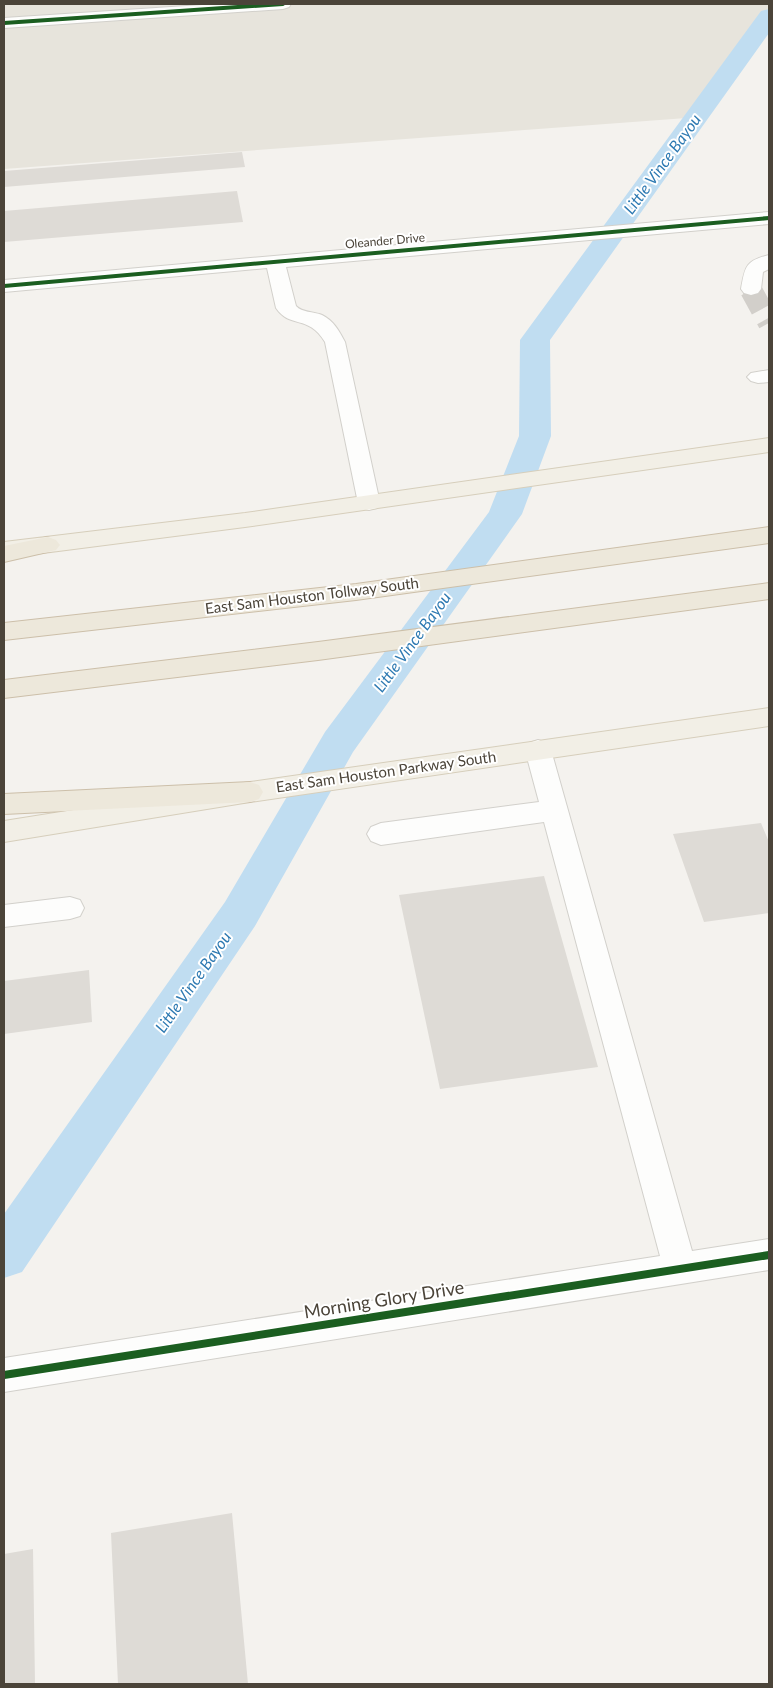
<svg xmlns="http://www.w3.org/2000/svg" width="773" height="1688" font-family="Lato,sans-serif">
	<rect width="100%" height="100%" fill="#f4f2ee"/>
	<path fill="#e7e4dc" d="M 4,4 L 769,4 L 769,17 L 700,117 L 4,169 Z"/>
	<g fill="none" stroke-linecap="round" stroke-linejoin="round">
		<path fill="#c0ddf1" fill-rule="evenodd" d="M 769,9 L 769,33 L 550,340 L 551,436 L 522,514 L 353,752 L 255,926 L 22,1272 L 4,1278 L 4,1214 L 225,902 L 325,732 L 489,512 L 519,436 L 520,340 L 761,11 Z"/>
	</g>
	<path fill="#dedbd6" d="M 242,152 L 245,167 L 4,187 L 4,171 Z
		M 237,191 L 243,222 L 4,242 L 4,211 Z
		M 761,823 L 769,842 L 769,913 L 704,922 L 673,834 Z
		M 544,876 L 598,1067 L 440,1089 L 399,895 Z
		M 89,970 L 92,1022 L 4,1034 L 4,981 Z
		M 232,1513 L 248,1684 L 118,1684 L 111,1533 Z
		M 33,1549 L 35,1684 L 4,1684 L 4,1554 Z"/>
	<g fill="none" stroke-linecap="round" stroke-linejoin="round">
		<path stroke="#d2cfca" stroke-width="18" stroke-dasharray="18 9" stroke-linecap="butt" d="M 751,289 L 752,291"/>
		<path stroke="#d2cfca" stroke-width="22" stroke-dasharray="22 11" stroke-linecap="butt" d="M 751,290 L 769,323"/>
		<defs>
			<path id="minor" d="M 217,4 L 291,4 L 289,7 L 283,9 L 4,28 L 4,18 Z
				M 769,212 L 769,224 L 286,267 L 296,306 C 302,313 313,311 322,315 C 334,321 339,331 345,342 L 380,503 L 377,508 L 369,510 L 361,508 L 358,503 L 325,342 C 308,314 290,329 276,308 L 267,268 L 4,292 L 4,280 Z
				M 769,255 L 769,269 L 763,272 L 761,289 L 758,293 L 751,295 L 744,293 L 741,289 C 745,267 745,261 769,255 Z
				M 769,370 L 769,382 L 758,383 L 751,381 L 747,377 L 751,373 Z
				M 538,740 L 547,743 L 551,750 L 692,1251 L 769,1239 L 769,1270 L 4,1392 L 4,1358 L 660,1256 L 544,822 L 381,845 L 371,841 L 367,834 L 371,827 L 381,823 L 539,802 L 525,750 L 529,743 Z
				M 70,897 L 80,900 L 84,908 L 80,916 L 70,919 L 4,927 L 4,905 Z"/>
			<path id="major" d="M 769,438 L 769,452 L 245,527 L 4,558 L 4,542 L 245,513 Z
				M 769,708 L 769,726 L 250,802 L 4,842 L 4,821 L 250,782 Z"/>
			<path id="highway" d="M 769,527 L 769,543 L 356,600 L 4,640 L 4,623 L 356,584 Z
				M 48,537 L 56,540 L 60,545 L 56,550 L 4,562 L 4,546 Z
				M 769,583 L 769,599 L 318,660 L 4,698 L 4,680 L 318,642 Z
				M 250,782 L 259,785 L 263,792 L 259,799 L 250,802 L 4,814 L 4,794 Z"/>
		</defs>
		<use href="#minor" stroke="#d2d0cb" stroke-width="2"/>
		<use href="#major" stroke="#d6cebb" stroke-width="2"/>
		<use href="#highway" stroke="#ccbfa9" stroke-width="2"/>
		<use href="#minor" fill="#fdfdfc" fill-rule="evenodd"/>
		<use href="#major" fill="#f2efe6" fill-rule="evenodd"/>
		<use href="#highway" fill="#ede8db" fill-rule="evenodd"/>
		<defs>
			<path id="cycleway-far1" d="M 4,23 L 283,4
				M 4,286 L 769,218"/>
			<path id="cycleway" d="M 4,1375 L 769,1255"/>
		</defs>
		<use href="#cycleway-far1" stroke="#fff" stroke-width="5.5"/>
		<use href="#cycleway" stroke="#fff" stroke-width="11"/>
		<use href="#cycleway-far1" stroke="#1b5e20" stroke-width="4"/>
		<use href="#cycleway" stroke="#1b5e20" stroke-width="8"/>
	</g>
	<g text-anchor="middle" stroke-width="4" stroke-linejoin="round" paint-order="stroke">
		<g font-size="12" fill="#4b4439" stroke="#fff">
			<text transform="translate(385 241) rotate(-5)" y="4">Oleander Drive</text>
		</g>
		<g font-size="15" fill="#4b4439" stroke="#fff">
			<text transform="translate(312 596) rotate(-7)" y="5">East Sam Houston Tollway South</text>
			<text transform="translate(386 772) rotate(-8)" y="5">East Sam Houston Parkway South</text>
		</g>
		<g font-size="16" font-style="italic" fill="#2e7ab2" stroke="#fff">
			<text transform="translate(662 164) rotate(-54)" y="6">Little Vince Bayou</text>
			<text transform="translate(412 642) rotate(-54)" y="6">Little Vince Bayou</text>
			<text transform="translate(193 982) rotate(-55)" y="6">Little Vince Bayou</text>
		</g>
		<g font-size="18" fill="#4b4439" stroke="#fff">
			<text transform="translate(384 1300) rotate(-9)" y="6">Morning Glory Drive</text>
		</g>
	</g>
	<rect width="773" height="1688" fill="none" stroke="#4b4439" stroke-width="10"/>
</svg>
